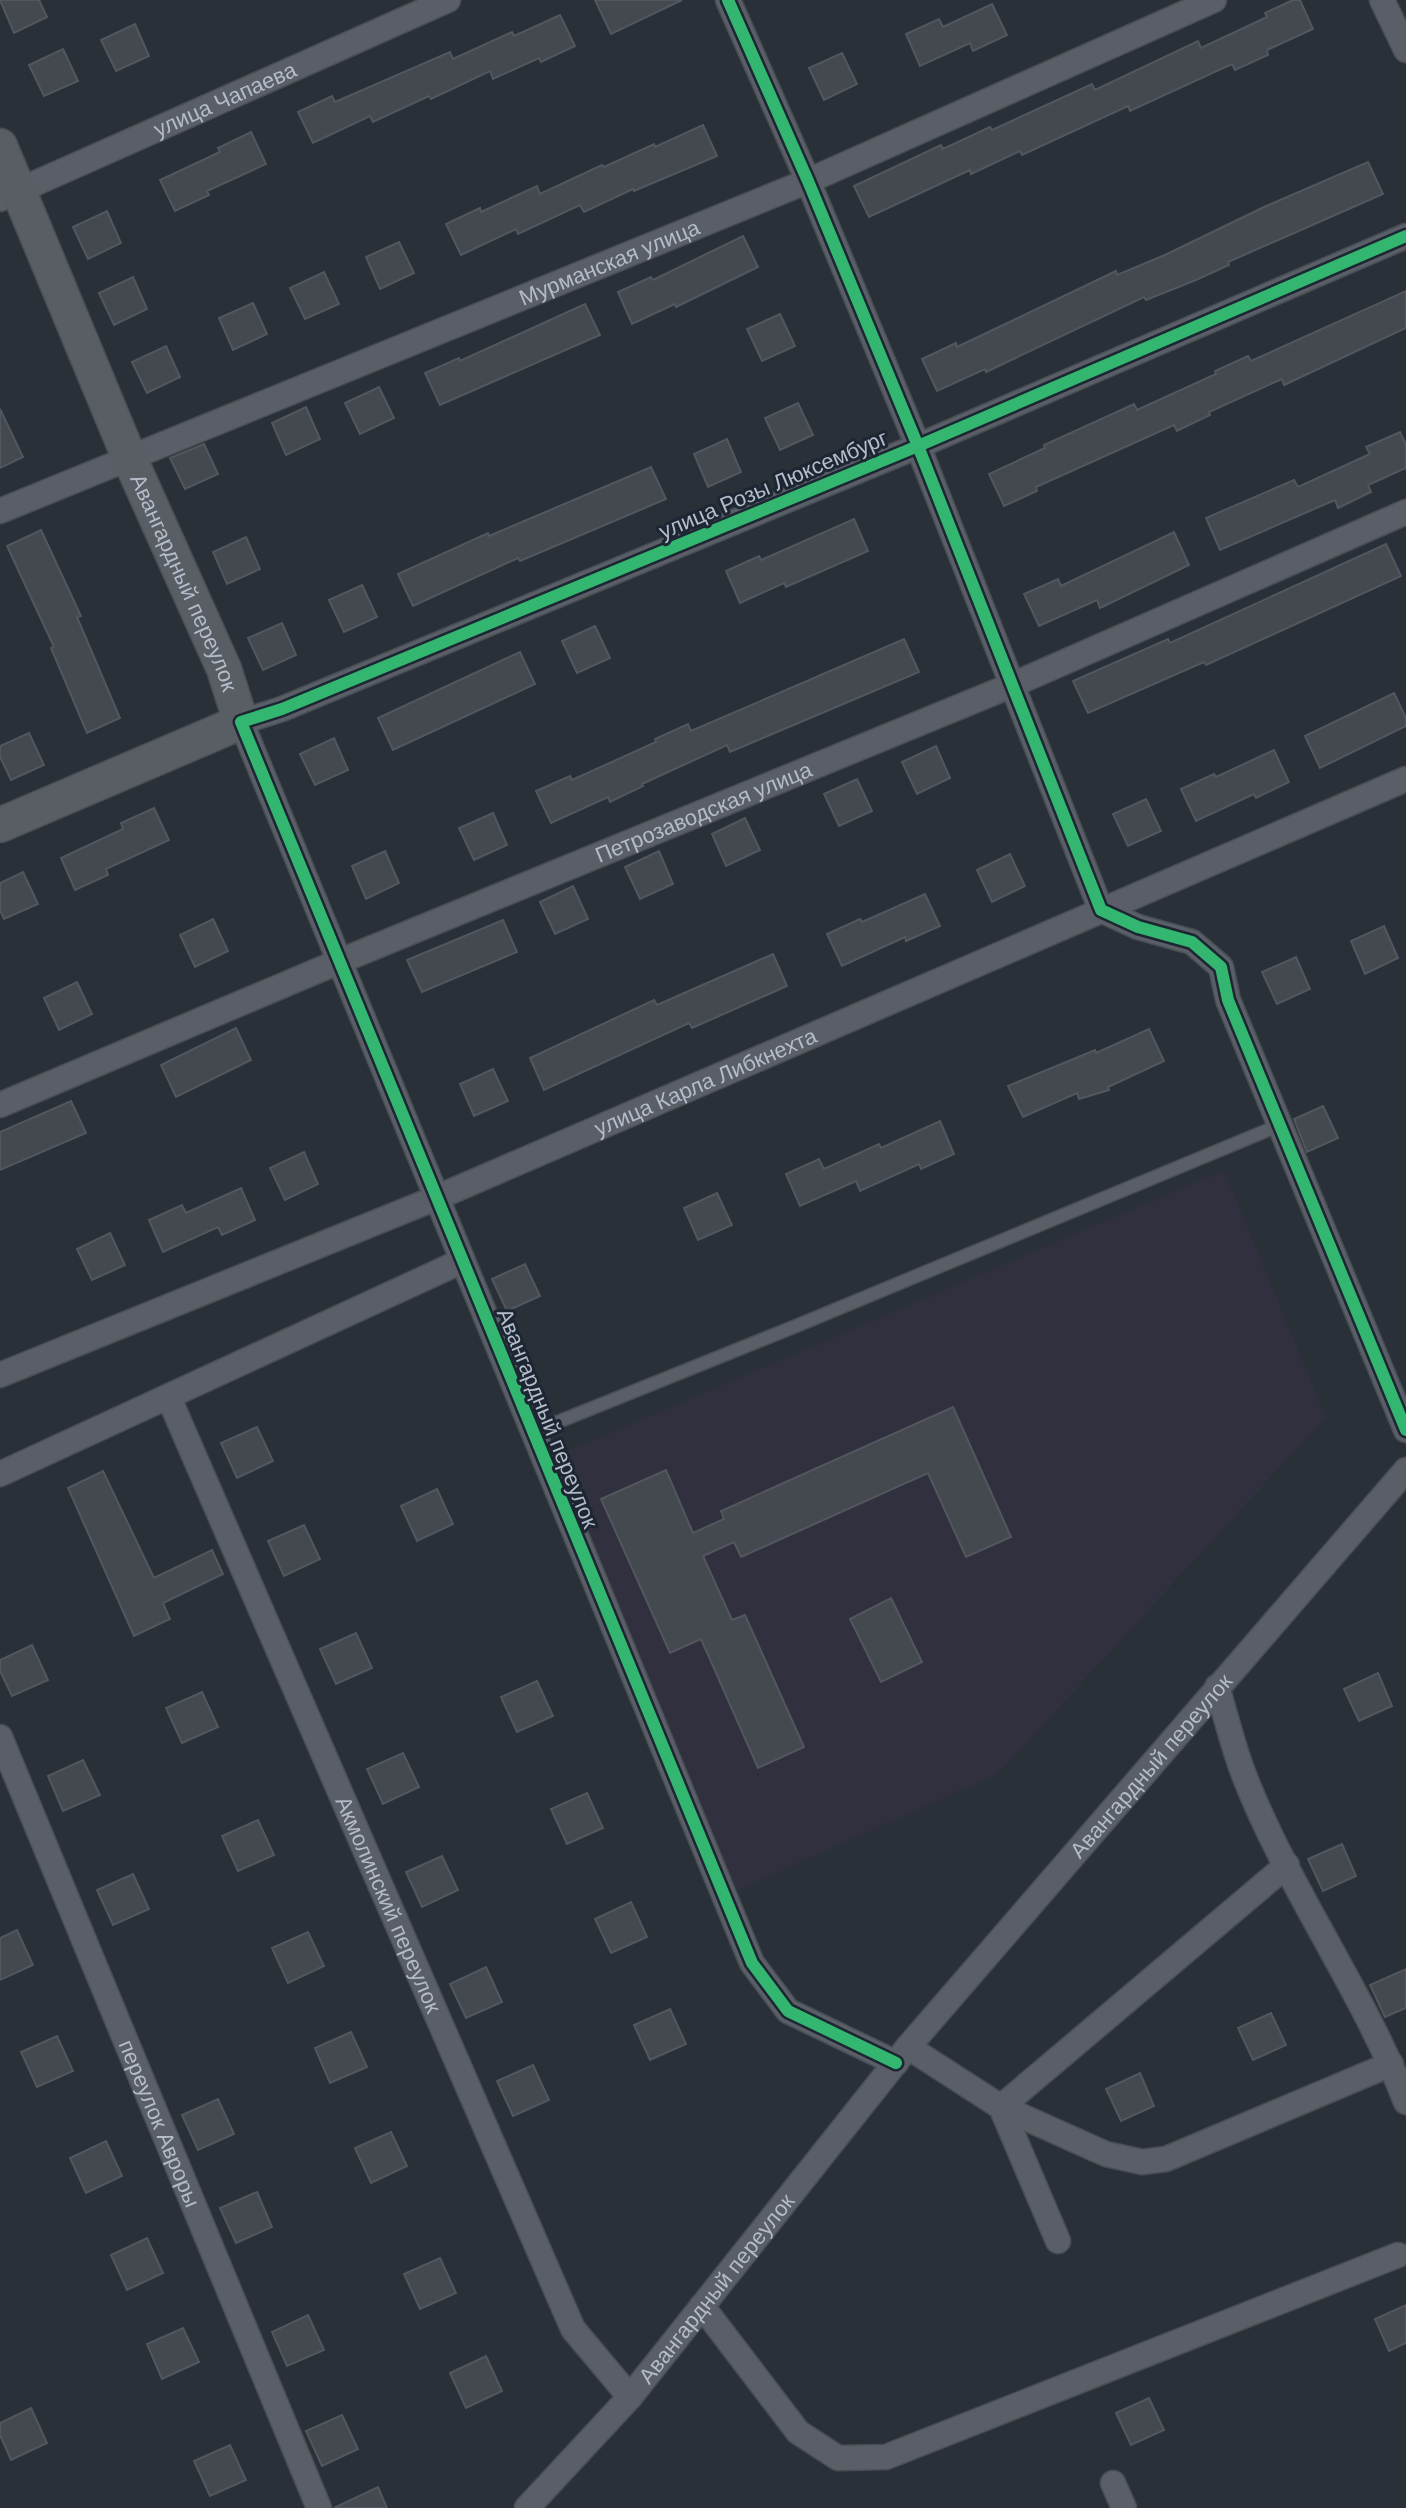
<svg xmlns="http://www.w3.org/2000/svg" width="1406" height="2508" font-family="'DM Sans',sans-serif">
	<rect width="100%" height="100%" fill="#2a3038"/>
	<path fill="#31303e" d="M 1224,1170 L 1326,1417 L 998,1774 L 732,1893 L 547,1460 Z"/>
	<path fill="#444950" stroke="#52575f" stroke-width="2" d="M 0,0 L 39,0 L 47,17 L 14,33 Z
		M 595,0 L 682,0 L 611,34 Z
		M 1293,0 L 1300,0 L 1313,29 L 1267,50 L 1268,55 L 1235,70 L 1232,64 L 1130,111 L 1128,106 L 1022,155 L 1020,151 L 971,174 L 970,170 L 869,217 L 854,186 L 941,145 L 943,149 L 990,127 L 992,130 L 1092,84 L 1095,90 L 1198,41 L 1201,48 L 1267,17 L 1265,13 Z
		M 992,4 L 1007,35 L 973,51 L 970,43 L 920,66 L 906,34 L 939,19 L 943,27 Z
		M 560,15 L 575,46 L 541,62 L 539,58 L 493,79 L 490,71 L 431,99 L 429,96 L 373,122 L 370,116 L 313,143 L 298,112 L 332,96 L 335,102 L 450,52 L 453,59 L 512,32 L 514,36 Z
		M 135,24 L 149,56 L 116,71 L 101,40 Z
		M 63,49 L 78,81 L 44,96 L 29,65 Z
		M 842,53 L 857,84 L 824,100 L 809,68 Z
		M 703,125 L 717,156 L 634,191 L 633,189 L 584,212 L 580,205 L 518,234 L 516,229 L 461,255 L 446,224 L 480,208 L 481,212 L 537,186 L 540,194 L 602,165 L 604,167 L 654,144 L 655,147 Z
		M 251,132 L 266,164 L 207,191 L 209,195 L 175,211 L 160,180 L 220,152 L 218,148 Z
		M 1368,162 L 1383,194 L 1228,262 L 1229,265 L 1196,280 L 1146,300 L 1144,297 L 986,372 L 985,369 L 937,391 L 922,359 L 956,343 L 957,347 L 1116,271 L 1117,275 L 1165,255 L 1264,207 Z
		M 107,211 L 121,243 L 88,259 L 73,227 Z
		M 743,236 L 758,267 L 676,307 L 675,304 L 632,324 L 618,292 L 651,277 L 653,280 Z
		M 399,242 L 414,273 L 380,289 L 366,257 Z
		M 324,272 L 339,304 L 305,319 L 290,288 Z
		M 133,277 L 147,309 L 114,325 L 99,293 Z
		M 1406,291 L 1406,328 L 1284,385 L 1282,379 L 1209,412 L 1210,415 L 1177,431 L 1174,425 L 1036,487 L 1037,491 L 1004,506 L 989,474 L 1045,448 L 1044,445 L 1134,404 L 1137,410 L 1216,374 L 1215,371 L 1248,356 L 1251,361 Z
		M 253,303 L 267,334 L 233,350 L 219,318 Z
		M 585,304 L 600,335 L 440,405 L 425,373 L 459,358 L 460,361 Z
		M 780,314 L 795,346 L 762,361 L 747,329 Z
		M 166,346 L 180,377 L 147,393 L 132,362 Z
		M 379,387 L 394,418 L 360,434 L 345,403 Z
		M 798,403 L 813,435 L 780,450 L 765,418 Z
		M 306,407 L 320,439 L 286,455 L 272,423 Z
		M 0,409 L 23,457 L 0,468 Z
		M 1400,432 L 1406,445 L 1406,468 L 1368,485 L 1371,492 L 1338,508 L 1335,500 L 1220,550 L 1206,518 L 1294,480 L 1298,487 L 1370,454 L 1366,447 Z
		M 727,439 L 741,472 L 708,487 L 694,454 Z
		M 204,444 L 218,474 L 185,489 L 170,458 Z
		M 651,467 L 666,499 L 520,561 L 518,558 L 413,606 L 398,574 L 488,533 L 489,536 Z
		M 854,519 L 868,551 L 786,587 L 784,583 L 740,603 L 726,571 L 759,556 L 761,560 Z
		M 41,530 L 81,616 L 77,617 L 120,718 L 87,733 L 51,648 L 54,647 L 7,546 Z
		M 1174,532 L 1189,565 L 1100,608 L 1097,600 L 1039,626 L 1024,594 L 1058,579 L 1061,586 Z
		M 246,537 L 260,569 L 227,584 L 213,552 Z
		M 1386,544 L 1401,576 L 1206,665 L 1204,662 L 1088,713 L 1073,681 L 1168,639 L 1170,643 Z
		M 362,585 L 377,617 L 344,632 L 329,600 Z
		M 282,623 L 296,655 L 263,670 L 248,638 Z
		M 595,626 L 610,658 L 577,673 L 562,641 Z
		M 904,639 L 919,672 L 730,752 L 727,745 L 642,784 L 643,786 L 610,802 L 608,797 L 551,823 L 536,791 L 570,776 L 572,780 L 656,742 L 655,739 L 688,724 L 691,731 Z
		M 520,652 L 535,684 L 393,750 L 378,718 Z
		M 1394,693 L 1406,718 L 1406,726 L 1320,768 L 1305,736 Z
		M 29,733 L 44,765 L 11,780 L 0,757 L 0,746 Z
		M 334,738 L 348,770 L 315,785 L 300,754 Z
		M 936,746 L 950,778 L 917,794 L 902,762 Z
		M 1274,750 L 1289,782 L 1256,798 L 1254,794 L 1196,821 L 1181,789 L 1214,774 L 1216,777 Z
		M 857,779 L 872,811 L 839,826 L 824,794 Z
		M 1146,799 L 1161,831 L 1128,846 L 1113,814 Z
		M 154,808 L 169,840 L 106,869 L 108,875 L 75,890 L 61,858 L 123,829 L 121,823 Z
		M 493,813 L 507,845 L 474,860 L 459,828 Z
		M 745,818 L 760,850 L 726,866 L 712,834 Z
		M 385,851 L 399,883 L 366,899 L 352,866 Z
		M 659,851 L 673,884 L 640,899 L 625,867 Z
		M 1010,854 L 1025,886 L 992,902 L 977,870 Z
		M 23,872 L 38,904 L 4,919 L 0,910 L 0,883 Z
		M 573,886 L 588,919 L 555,934 L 540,902 Z
		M 925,894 L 940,926 L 906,941 L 905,937 L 842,966 L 827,934 L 860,919 L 862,922 Z
		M 213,919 L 228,951 L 195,967 L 180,935 Z
		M 503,920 L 517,952 L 422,992 L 407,960 Z
		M 1384,926 L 1398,958 L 1365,974 L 1351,941 Z
		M 773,954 L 787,986 L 692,1028 L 689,1023 L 544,1090 L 530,1058 L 654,1000 L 657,1005 Z
		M 1296,957 L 1310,989 L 1277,1004 L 1262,972 Z
		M 77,982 L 92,1014 L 59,1030 L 44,998 Z
		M 236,1028 L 251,1060 L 176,1097 L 161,1065 Z
		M 1149,1029 L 1164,1061 L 1108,1087 L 1109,1090 L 1079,1099 L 1077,1093 L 1023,1117 L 1008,1086 L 1095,1050 L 1096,1053 Z
		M 493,1069 L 508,1101 L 474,1116 L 460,1084 Z
		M 71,1101 L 86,1133 L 0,1170 L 0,1132 Z
		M 1323,1106 L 1338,1138 L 1307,1152 L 1294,1119 Z
		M 940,1121 L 954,1154 L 921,1169 L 919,1164 L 860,1191 L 856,1181 L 800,1206 L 786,1174 L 819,1159 L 824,1169 L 879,1144 L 881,1148 Z
		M 304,1152 L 318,1184 L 285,1200 L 270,1168 Z
		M 241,1188 L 255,1220 L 222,1235 L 218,1227 L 163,1252 L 149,1220 L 182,1205 L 186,1213 Z
		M 717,1193 L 732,1225 L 698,1240 L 684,1208 Z
		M 110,1233 L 125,1265 L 92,1280 L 77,1249 Z
		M 525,1264 L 540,1296 L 507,1311 L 492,1279 Z
		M 953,1407 L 1011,1537 L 966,1557 L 928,1473 L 741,1557 L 734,1542 L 703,1556 L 732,1620 L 745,1615 L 804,1747 L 758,1768 L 701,1639 L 670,1653 L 601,1499 L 666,1470 L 693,1533 L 724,1519 L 721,1511 Z
		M 257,1427 L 273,1461 L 237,1478 L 221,1443 Z
		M 103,1471 L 154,1578 L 212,1550 L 223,1574 L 163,1603 L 170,1619 L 134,1636 L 68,1488 Z
		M 437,1489 L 453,1524 L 417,1541 L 401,1506 Z
		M 304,1525 L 320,1559 L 284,1576 L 268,1541 Z
		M 891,1598 L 922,1662 L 881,1682 L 850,1619 Z
		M 356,1633 L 372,1668 L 336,1684 L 320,1649 Z
		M 32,1645 L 48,1680 L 12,1696 L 0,1671 L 0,1660 Z
		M 1378,1673 L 1392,1706 L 1359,1721 L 1344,1689 Z
		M 537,1681 L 553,1716 L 517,1732 L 501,1697 Z
		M 202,1692 L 218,1727 L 182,1743 L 166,1708 Z
		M 403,1753 L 419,1787 L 383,1804 L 367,1769 Z
		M 83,1760 L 100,1795 L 63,1811 L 48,1776 Z
		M 587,1793 L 603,1828 L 567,1844 L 551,1809 Z
		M 258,1820 L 274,1855 L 238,1871 L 222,1836 Z
		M 1342,1844 L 1356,1876 L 1323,1891 L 1308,1859 Z
		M 442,1856 L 458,1890 L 422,1907 L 406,1872 Z
		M 133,1874 L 149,1909 L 113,1925 L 97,1890 Z
		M 631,1902 L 647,1937 L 611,1953 L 595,1919 Z
		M 17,1930 L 33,1965 L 0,1980 L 0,1938 Z
		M 308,1932 L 324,1966 L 288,1983 L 272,1948 Z
		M 486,1967 L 502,2002 L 466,2018 L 450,1984 Z
		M 1406,1969 L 1406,2008 L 1385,2017 L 1370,1985 Z
		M 670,2009 L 686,2044 L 650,2060 L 634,2025 Z
		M 1271,2013 L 1286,2045 L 1253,2060 L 1238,2028 Z
		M 351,2032 L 367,2067 L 330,2083 L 315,2048 Z
		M 57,2036 L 73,2071 L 37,2087 L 21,2052 Z
		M 533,2065 L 549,2100 L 513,2116 L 497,2081 Z
		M 1140,2073 L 1154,2106 L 1121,2121 L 1106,2089 Z
		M 218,2099 L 234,2134 L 198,2150 L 182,2115 Z
		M 391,2132 L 407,2166 L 371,2183 L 355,2148 Z
		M 106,2141 L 122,2176 L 86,2193 L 70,2158 Z
		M 257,2192 L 272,2227 L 236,2243 L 220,2208 Z
		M 147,2238 L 163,2273 L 127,2290 L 111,2255 Z
		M 440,2258 L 456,2293 L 420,2309 L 404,2274 Z
		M 1406,2305 L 1406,2343 L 1389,2351 L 1375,2319 Z
		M 308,2315 L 324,2350 L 287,2366 L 272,2332 Z
		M 183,2328 L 199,2362 L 162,2379 L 147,2344 Z
		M 486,2356 L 502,2391 L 466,2408 L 450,2373 Z
		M 1149,2398 L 1164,2430 L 1131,2445 L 1116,2413 Z
		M 31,2408 L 47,2443 L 11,2460 L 0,2435 L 0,2423 Z
		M 342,2415 L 358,2449 L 322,2466 L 306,2431 Z
		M 230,2445 L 246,2480 L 210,2496 L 194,2461 Z
		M 378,2487 L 387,2508 L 334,2508 Z"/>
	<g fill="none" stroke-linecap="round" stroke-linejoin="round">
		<defs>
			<path id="lane" d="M 533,1432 L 796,1326 L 1280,1125"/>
			<g id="street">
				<path d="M 728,0 L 808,181 L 918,446 L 1101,910 L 1138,927 L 1192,942 L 1221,967 L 1228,1000 L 1406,1430"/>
				<path d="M 1382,0 L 1406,50"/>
				<path id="s1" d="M 0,199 L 448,0"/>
				<path id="s2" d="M 0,511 L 808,181 L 1214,0"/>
				<path id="s3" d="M 0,1105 L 338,962 L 1010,686 L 1406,512"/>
				<path id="s4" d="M 0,1375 L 436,1198 L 1406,779"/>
				<path id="s5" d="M 169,1398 L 573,2329 L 630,2397"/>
				<path d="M 0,1474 L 462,1261"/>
				<path d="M 1217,1687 C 1226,1716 1233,1747 1244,1775 C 1288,1888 1362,1989 1406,2102"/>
				<path id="s6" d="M 0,1737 L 319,2508"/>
				<path d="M 1287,1865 L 1001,2107 L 1106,2154 L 1142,2162 L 1166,2159 L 1391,2064"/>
				<path d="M 908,2047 L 1001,2107 L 1058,2241"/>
				<path d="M 896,2063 L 788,2011 L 752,1963 L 241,722 L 282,709 L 918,446 L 1406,236"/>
				<path d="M 702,2306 L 798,2432 L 838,2458 L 886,2457 L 1398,2255"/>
				<path d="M 1113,2483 L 1124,2508"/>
				<path id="s7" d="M 527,2508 L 630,2397 L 908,2047 L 1406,1470"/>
			</g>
			<g id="secondary">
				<path id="s8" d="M 0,146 L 129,457 L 224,669 L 241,722 L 0,825"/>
			</g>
		</defs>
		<use href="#lane" stroke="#484c53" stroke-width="15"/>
		<use href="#street" stroke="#484c53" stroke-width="27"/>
		<use href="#secondary" stroke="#484c53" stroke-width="37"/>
		<use href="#lane" stroke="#5a5e66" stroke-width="12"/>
		<use href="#street" stroke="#5a5e66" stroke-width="24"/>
		<use href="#secondary" stroke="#595d64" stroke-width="34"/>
		<defs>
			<path id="cycleway" d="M 728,0 L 808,181 L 918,446 L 1101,910 L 1138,927 L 1192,942 L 1221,967 L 1228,1000 L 1406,1430
				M 896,2063 L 788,2011 L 752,1963 L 241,722 L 282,709 L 918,446 L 1406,236"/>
		</defs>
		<use href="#cycleway" stroke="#1d2633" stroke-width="17"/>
		<use href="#cycleway" stroke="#33b770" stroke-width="12"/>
	</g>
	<g text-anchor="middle" stroke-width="6" stroke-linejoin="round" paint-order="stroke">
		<g font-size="22" fill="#b4bcc9" stroke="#1d2633">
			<text dy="8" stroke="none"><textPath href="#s1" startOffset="246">улица Чапаева</textPath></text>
			<text dy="8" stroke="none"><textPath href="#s2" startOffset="658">Мурманская улица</textPath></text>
			<text transform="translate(773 484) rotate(-23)" y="8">улица Розы Люксембург</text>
			<text dy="8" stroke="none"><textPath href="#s8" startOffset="474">Авангардный переулок</textPath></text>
			<text dy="8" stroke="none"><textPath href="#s3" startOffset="762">Петрозаводская улица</textPath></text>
			<text dy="8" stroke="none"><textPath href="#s4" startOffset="764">улица Карла Либкнехта</textPath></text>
			<text transform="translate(548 1418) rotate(68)" y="8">Авангардный переулок</text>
			<text dy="8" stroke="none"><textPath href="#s7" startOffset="970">Авангардный переулок</textPath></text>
			<text dy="8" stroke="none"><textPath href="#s5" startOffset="552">Акмолинский переулок</textPath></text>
			<text dy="8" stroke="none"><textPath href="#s6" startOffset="418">переулок Авроры</textPath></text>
			<text dy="8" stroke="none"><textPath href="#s7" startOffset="290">Авангардный переулок</textPath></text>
		</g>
	</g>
</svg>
